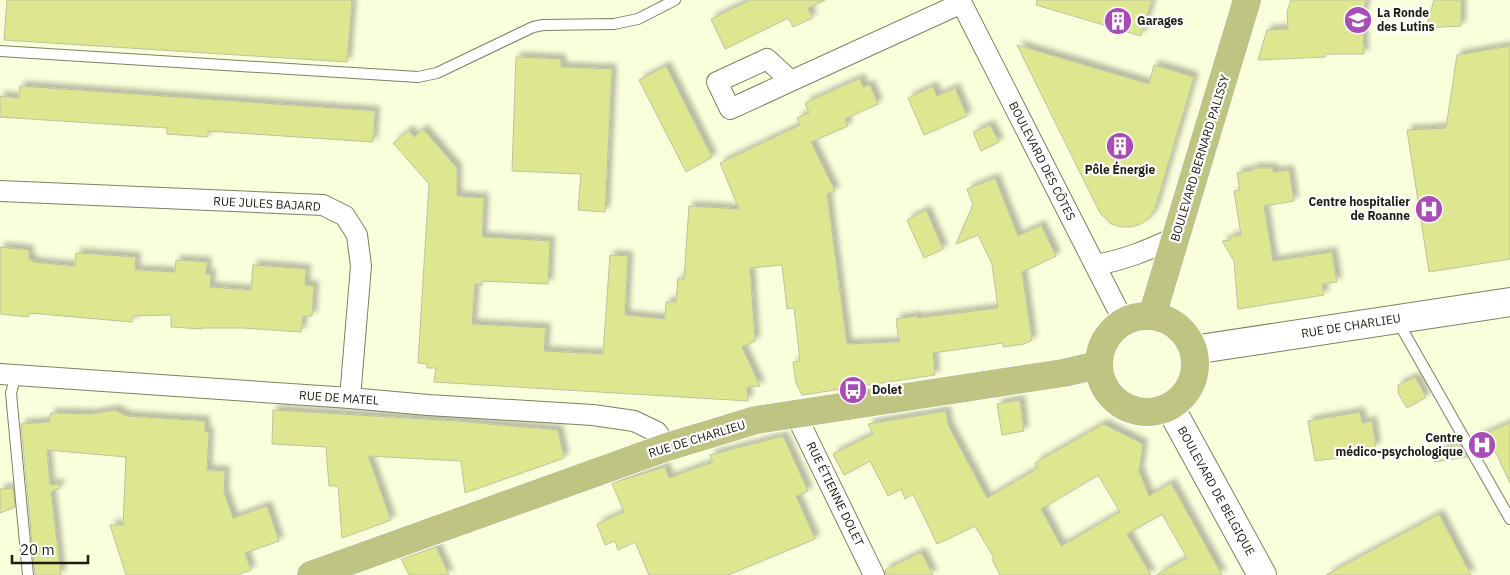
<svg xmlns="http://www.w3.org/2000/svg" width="1510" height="575" font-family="'IBM Plex Sans',sans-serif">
	<defs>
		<filter id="shadow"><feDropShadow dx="4.5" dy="-4.5" stdDeviation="2.5" flood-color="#0004"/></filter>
	</defs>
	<rect width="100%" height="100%" fill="#f9fedb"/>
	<path fill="#dee78f" stroke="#bec2a1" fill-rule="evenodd" filter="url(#shadow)" d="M 7,0 L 352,0 L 347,62 L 4,40 Z
		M 750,0 L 825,0 L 808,8 L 812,18 L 793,27 L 788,18 L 725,49 L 711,19 Z
		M 1037,0 L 1152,0 L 1141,36 L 1036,5 Z
		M 1291,0 L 1366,0 L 1358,32 L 1363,32 L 1364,54 L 1325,54 L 1325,57 L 1258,60 L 1267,30 L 1288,29 L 1287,12 Z
		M 1434,0 L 1461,0 L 1461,26 L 1426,28 Z
		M 1017,45 L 1149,84 L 1154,65 L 1194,77 L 1155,208 L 1151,216 L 1143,223 L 1132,227 L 1121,227 L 1111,224 L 1100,213 Z
		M 1510,46 L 1510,259 L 1429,272 L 1407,130 L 1446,128 L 1457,55 Z
		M 516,57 L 561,59 L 561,67 L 612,69 L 605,212 L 578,210 L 581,174 L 512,171 Z
		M 666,66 L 712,157 L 686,172 L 639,80 Z
		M 860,78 L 863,87 L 870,85 L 878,104 L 845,119 L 848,126 L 811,142 L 835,191 L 827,194 L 847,344 L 899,342 L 896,319 L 917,316 L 918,318 L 998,308 L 992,264 L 978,235 L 956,244 L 973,205 L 967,189 L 995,178 L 1018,236 L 1041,225 L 1056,256 L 1022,272 L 1032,340 L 1024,344 L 1003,347 L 1003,343 L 933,353 L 935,375 L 802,395 L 796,383 L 793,362 L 800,361 L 794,308 L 787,309 L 782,265 L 750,268 L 755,341 L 742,347 L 760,386 L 747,387 L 748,401 L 434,382 L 436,368 L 427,368 L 427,364 L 418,363 L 429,184 L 393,143 L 409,130 L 414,137 L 423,129 L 457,168 L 457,196 L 484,198 L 482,237 L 550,241 L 548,284 L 482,281 L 482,285 L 475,284 L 472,324 L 546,328 L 544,351 L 603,354 L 610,255 L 628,256 L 625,315 L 665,319 L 666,302 L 676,302 L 678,278 L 684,279 L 689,206 L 739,209 L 720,163 L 800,125 L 797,118 L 809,113 L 805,103 Z
		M 20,86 L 375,111 L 373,142 L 208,131 L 208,137 L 167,134 L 167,128 L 0,117 L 0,96 L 19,98 Z
		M 933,86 L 937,96 L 955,88 L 967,116 L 924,135 L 908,98 Z
		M 990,125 L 999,142 L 981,151 L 973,132 Z
		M 1253,168 L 1273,168 L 1273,172 L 1289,170 L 1294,201 L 1264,206 L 1273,261 L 1332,252 L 1337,282 L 1322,284 L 1324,295 L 1238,309 L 1234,261 L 1222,241 L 1230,240 L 1230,237 L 1241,235 L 1234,191 L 1240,190 L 1237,173 L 1253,170 Z
		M 926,210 L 943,249 L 924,258 L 907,220 Z
		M 0,247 L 29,250 L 29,260 L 33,260 L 33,262 L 53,264 L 75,266 L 76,253 L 136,257 L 135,270 L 175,272 L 176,260 L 207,262 L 206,274 L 211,274 L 210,287 L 251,290 L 253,265 L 306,269 L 305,285 L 314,286 L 312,316 L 303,316 L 301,332 L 243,328 L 202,328 L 202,329 L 171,327 L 171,315 L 133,316 L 132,322 L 29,313 L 28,317 L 0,314 Z
		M 1415,377 L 1426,397 L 1407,408 L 1398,393 L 1398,385 Z
		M 1020,400 L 1024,431 L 1002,435 L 997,404 Z
		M 115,410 L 127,416 L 205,421 L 205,432 L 209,432 L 207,470 L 225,471 L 224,492 L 233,518 L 267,506 L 279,541 L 245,553 L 251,570 L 237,575 L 126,575 L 110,525 L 123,525 L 126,457 L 47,450 L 50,485 L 59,484 L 60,488 L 51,492 L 61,575 L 35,575 L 21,424 L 49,422 L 51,413 L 91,414 Z
		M 273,410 L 455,421 L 558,430 L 564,458 L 465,493 L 461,461 L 368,456 L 391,520 L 342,538 L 338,486 L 329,486 L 326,447 L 272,444 Z
		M 946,411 L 948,425 L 987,498 L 1038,468 L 1035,463 L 1103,424 L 1143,444 L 1139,471 L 1149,496 L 1171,483 L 1222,575 L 1156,575 L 1187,558 L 1162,514 L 1127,534 L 1151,575 L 1000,575 L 992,559 L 994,558 L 975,526 L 937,544 L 913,494 L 905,499 L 901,489 L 888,496 L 870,461 L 844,475 L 833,454 L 873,434 L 868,424 ZM 1098,475 L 1120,512 L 1061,546 L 1041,509 Z
		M 1360,412 L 1362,423 L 1372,421 L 1376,447 L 1361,449 L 1361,455 L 1315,461 L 1308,421 Z
		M 1510,423 L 1510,483 L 1495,451 L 1482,455 L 1472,439 Z
		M 783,436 L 808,491 L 796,496 L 815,539 L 728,575 L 649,575 L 635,542 L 618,550 L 615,541 L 605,545 L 597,524 L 624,512 L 612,483 L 665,467 L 669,478 L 713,462 L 710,455 Z
		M 1459,444 L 1467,457 L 1434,462 L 1432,454 Z
		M 13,488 L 15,507 L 0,513 L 0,489 Z
		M 1439,514 L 1471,575 L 1326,575 Z
		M 436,547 L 449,575 L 409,575 L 401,559 Z
		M 921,552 L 933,575 L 886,575 L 885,570 Z"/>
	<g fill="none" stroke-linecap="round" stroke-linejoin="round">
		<defs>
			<path id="lane" d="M 0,51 L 418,77 L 437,73 L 533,27 L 543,25 L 614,24 L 638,19 L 675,0
				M 1397,320 L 1510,519
				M 16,375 L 11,393 L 28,575"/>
			<path id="street" d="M 960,0 L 1124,322
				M 791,81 L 730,109 L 717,82 L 767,59 L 791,81 L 962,3
				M 0,191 L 323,205 L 345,216 L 357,235 L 361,266 L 350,398
				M 1095,265 C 1125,260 1148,250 1176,237
				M 0,374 L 350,398 L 428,405 L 593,415 L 634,421 L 657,432 L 667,447
				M 795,413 L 874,575"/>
			<path id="secondary" d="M 1193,350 L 1510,302
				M 1170,407 L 1262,575"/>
			<path id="primary" d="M 1152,316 L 1247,0
				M1099 364a48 48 0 1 1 96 0a48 48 0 1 1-96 0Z
				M 311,575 L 667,447 L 756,420 L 1063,373 L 1099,365"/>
		</defs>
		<use href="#lane" stroke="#7d8162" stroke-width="12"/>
		<use href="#street" stroke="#7d8162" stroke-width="22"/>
		<use href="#secondary" stroke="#7d8162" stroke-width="30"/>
		<use href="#primary" stroke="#fff" stroke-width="30"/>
		<use href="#lane" stroke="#fff" stroke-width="10"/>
		<use href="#street" stroke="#fff" stroke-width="20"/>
		<use href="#secondary" stroke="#fff" stroke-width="28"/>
		<use href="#primary" stroke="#c0c483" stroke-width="28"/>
	</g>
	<defs>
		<symbol id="school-disc" viewBox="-11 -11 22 22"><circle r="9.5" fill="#aa4cb6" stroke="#fff"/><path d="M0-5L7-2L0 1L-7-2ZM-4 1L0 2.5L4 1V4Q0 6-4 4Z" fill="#fff"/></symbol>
		<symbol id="building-disc" viewBox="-11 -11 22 22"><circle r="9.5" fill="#aa4cb6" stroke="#fff"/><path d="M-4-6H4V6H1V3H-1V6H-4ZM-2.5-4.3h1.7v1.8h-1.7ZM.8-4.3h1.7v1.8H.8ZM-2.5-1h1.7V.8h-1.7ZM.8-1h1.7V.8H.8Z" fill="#fff"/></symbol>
		<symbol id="hospital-disc" viewBox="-11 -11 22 22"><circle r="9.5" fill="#aa4cb6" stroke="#fff"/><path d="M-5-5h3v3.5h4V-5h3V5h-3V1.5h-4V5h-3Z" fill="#fff"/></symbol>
		<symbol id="bus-disc" viewBox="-11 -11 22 22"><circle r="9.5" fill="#aa4cb6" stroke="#fff"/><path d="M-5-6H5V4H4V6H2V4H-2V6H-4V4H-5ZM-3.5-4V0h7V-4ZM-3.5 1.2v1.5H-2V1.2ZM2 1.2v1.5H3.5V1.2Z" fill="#fff"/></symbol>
	</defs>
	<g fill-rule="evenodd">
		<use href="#school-disc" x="1342" y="4" width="32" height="32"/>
		<use href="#building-disc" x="1102" y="5" width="32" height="32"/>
		<use href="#building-disc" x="1104" y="130" width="32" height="32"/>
		<use href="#hospital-disc" x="1413" y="193" width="32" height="32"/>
		<use href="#bus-disc" x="837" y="374" width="32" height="32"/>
		<use href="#hospital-disc" x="1466" y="429" width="32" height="32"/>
	</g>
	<g text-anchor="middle" stroke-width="4.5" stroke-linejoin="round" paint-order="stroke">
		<g font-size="12" font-weight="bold" fill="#1d1e11" stroke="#fff" text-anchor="start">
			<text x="1377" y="17">La Ronde<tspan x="1377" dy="14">des Lutins</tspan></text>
			<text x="1137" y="25">Garages</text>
			<text x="1120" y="174" text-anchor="middle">Pôle Énergie</text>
			<text x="1410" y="206" text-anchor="end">Centre hospitalier<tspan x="1410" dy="14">de Roanne</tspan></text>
			<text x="872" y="394">Dolet</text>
			<text x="1463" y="442" text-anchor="end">Centre<tspan x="1463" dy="14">médico-psychologique</tspan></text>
		</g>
		<g font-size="12" fill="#1d1e11" stroke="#fff">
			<text transform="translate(1200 158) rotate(-73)" y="4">BOULEVARD BERNARD PALISSY</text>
			<text transform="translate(1042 161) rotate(63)" y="4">BOULEVARD DES CÔTES</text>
			<text transform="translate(267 204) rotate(3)" y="4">RUE JULES BAJARD</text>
			<text transform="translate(1351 326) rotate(-9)" y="4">RUE DE CHARLIEU</text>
			<text transform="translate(339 398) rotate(4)" y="4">RUE DE MATEL</text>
			<text transform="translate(697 439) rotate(-17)" y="4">RUE DE CHARLIEU</text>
			<text transform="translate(1216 491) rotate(61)" y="4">BOULEVARD DE BELGIQUE</text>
			<text transform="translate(835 494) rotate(64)" y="4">RUE ÉTIENNE DOLET</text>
		</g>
	</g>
	<path d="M12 555v8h76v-8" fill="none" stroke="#1d1e11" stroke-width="2.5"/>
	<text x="20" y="555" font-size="15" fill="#1d1e11" stroke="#ffffff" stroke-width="4" paint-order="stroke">20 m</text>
</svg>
